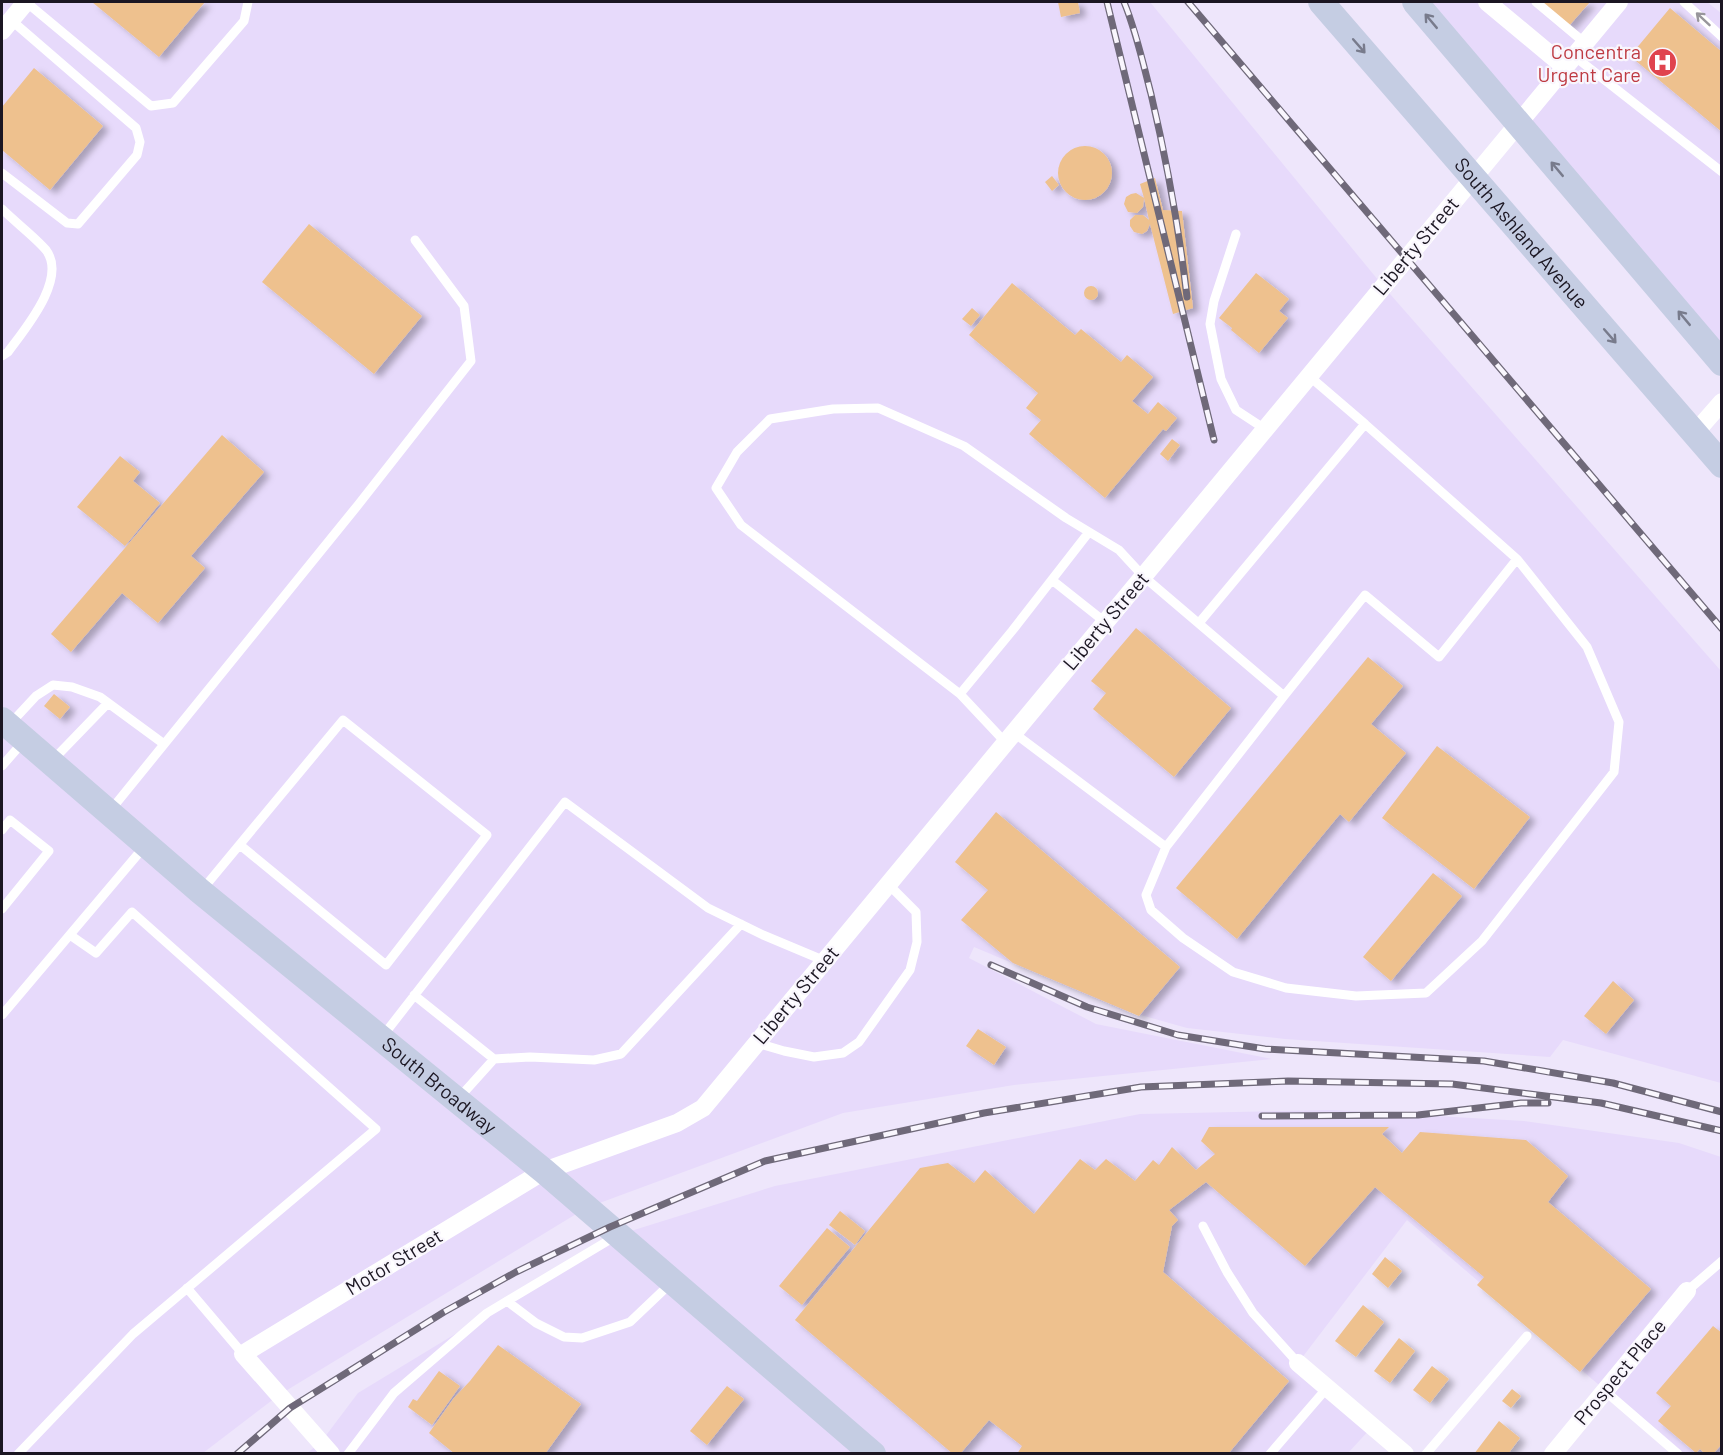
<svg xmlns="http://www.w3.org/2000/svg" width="1723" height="1455" font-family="Barlow,sans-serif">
	<defs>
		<filter id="shadow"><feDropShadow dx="6" dy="4" stdDeviation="3" flood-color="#0004"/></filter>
	</defs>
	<rect width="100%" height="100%" fill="#eee6fb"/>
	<path fill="#e7dafb" d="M 2,2 L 1150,2 L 1383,286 L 1721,671 L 1721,1083 L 1563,1040 L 1550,1057 L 1285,1039 L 1187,1028 L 1123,1010 L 974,947 L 969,958 L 1096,1024 L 1272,1059 L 1014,1085 L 843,1113 L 586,1208 L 279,1395 L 203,1453 L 2,1454 Z
		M 1415,2 L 1707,2 L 1721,13 L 1721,363 Z
		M 1331,1110 L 1524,1121 L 1679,1143 L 1721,1157 L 1721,1453 L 1678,1453 L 1407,1220 L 1298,1363 L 1373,1426 L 1348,1453 L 306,1454 L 321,1442 L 358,1393 L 618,1235 L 775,1186 L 1140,1114 Z"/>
	<path fill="#eec18e" filter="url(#shadow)" d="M 92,2 L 205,2 L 159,57 Z
		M 1058,2 L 1078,2 L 1080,13 L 1061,17 Z
		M 1538,2 L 1590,2 L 1568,27 Z
		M 1670,8 L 1722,52 L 1722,132 L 1630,56 Z
		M 34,68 L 103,126 L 50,190 L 2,150 L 2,107 Z
		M1058 173a27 27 0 1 1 54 0a27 27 0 1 1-54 0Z
		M 1052,176 L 1059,185 L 1052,191 L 1045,182 Z
		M 1155,178 L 1163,210 L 1182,211 L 1193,308 L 1173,314 L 1150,224 L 1147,231 L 1142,234 L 1134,232 L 1130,226 L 1130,220 L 1135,215 L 1143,215 L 1149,220 L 1144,198 L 1143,207 L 1137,213 L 1128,212 L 1124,204 L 1126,197 L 1131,194 L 1136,193 L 1144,198 L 1140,184 Z
		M 309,224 L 422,316 L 374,374 L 262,282 Z
		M 1256,273 L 1289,299 L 1279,311 L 1288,318 L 1259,353 L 1231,330 L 1232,328 L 1219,318 Z
		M 1012,283 L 1075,335 L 1081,329 L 1121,362 L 1127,355 L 1153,377 L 1132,401 L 1148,414 L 1158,402 L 1177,418 L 1166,431 L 1163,429 L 1105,498 L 1029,434 L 1041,420 L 1026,408 L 1038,393 L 969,335 Z
		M1084 293a7 7 0 1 1 14 0a7 7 0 1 1-14 0Z
		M 972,308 L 980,315 L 971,326 L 962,319 Z
		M 222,435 L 264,472 L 191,556 L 205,568 L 158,623 L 122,593 L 71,652 L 51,634 Z
		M 1172,439 L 1180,445 L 1168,461 L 1160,454 Z
		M 120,456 L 140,472 L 133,481 L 160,503 L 125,546 L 77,507 Z
		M 1136,628 L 1231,708 L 1174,777 L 1093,709 L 1106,693 L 1091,681 Z
		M 1368,657 L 1403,686 L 1371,724 L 1406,753 L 1349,822 L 1340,814 L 1237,939 L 1176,888 Z
		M 54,694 L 70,707 L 60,719 L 44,706 Z
		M 1437,746 L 1530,817 L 1474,889 L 1382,818 Z
		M 996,812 L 1180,967 L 1139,1016 L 1013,963 L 961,920 L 988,890 L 955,862 Z
		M 1433,873 L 1462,896 L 1391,981 L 1363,957 Z
		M 1613,981 L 1634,1000 L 1606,1034 L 1584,1016 Z
		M 978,1029 L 1006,1047 L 994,1065 L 966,1046 Z
		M 1209,1127 L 1389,1127 L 1382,1134 L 1402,1153 L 1420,1132 L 1526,1140 L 1568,1176 L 1548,1202 L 1651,1289 L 1580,1372 L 1477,1285 L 1484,1277 L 1375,1187 L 1305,1266 L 1206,1182 L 1169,1210 L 1178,1220 L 1172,1226 L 1163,1272 L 1289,1381 L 1228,1454 L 1017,1454 L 1022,1446 L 989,1420 L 960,1454 L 953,1454 L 795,1320 L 920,1168 L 948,1163 L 974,1183 L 985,1170 L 1034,1214 L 1080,1159 L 1095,1170 L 1106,1159 L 1135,1181 L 1153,1160 L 1159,1165 L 1172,1147 L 1196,1170 L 1215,1154 L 1201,1141 Z
		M 840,1211 L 865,1231 L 855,1245 L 829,1225 Z
		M 827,1228 L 850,1247 L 802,1305 L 779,1286 Z
		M 1385,1257 L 1402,1271 L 1388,1288 L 1372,1274 Z
		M 1363,1305 L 1384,1322 L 1356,1357 L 1335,1341 Z
		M 1713,1326 L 1722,1333 L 1722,1444 L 1713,1454 L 1705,1454 L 1700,1449 L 1696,1453 L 1658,1421 L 1671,1406 L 1656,1393 Z
		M 1399,1338 L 1415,1351 L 1390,1383 L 1374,1371 Z
		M 498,1345 L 581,1404 L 545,1454 L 455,1454 L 429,1433 L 454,1398 L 470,1381 Z
		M 1432,1366 L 1449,1379 L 1430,1403 L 1413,1390 Z
		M 439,1371 L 460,1386 L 432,1425 L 408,1407 L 413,1399 L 417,1401 Z
		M 727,1386 L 744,1399 L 707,1445 L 690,1431 Z
		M 1512,1389 L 1521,1396 L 1511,1408 L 1502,1401 Z
		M 1499,1421 L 1520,1438 L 1508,1454 L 1474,1454 Z"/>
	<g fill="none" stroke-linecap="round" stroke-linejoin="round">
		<path stroke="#fff" stroke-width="9" d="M 26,2 L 151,106 L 173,103 L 244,21 L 248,2
			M 1536,2 L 1585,43
			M 1684,2 L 1722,37
			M 1574,56 L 1722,172
			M 2,173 L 67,223 L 78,224 L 137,155 L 140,142 L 136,128 L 11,20
			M 2,209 C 15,222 35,237 46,250 C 68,279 24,330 8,352 L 2,356
			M 1236,234 L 1214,301 L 1210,324 L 1221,379 L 1236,410 L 1265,429
			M 1052,580 L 1105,622
			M 1199,623 L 1365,424 L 1309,376
			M 960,694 L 741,525 L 716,488 L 737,452 L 770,419 L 833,409 L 878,408 L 964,446 L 1066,518 L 1119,550 L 1143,576 L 1284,696 L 1166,847 L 1014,733
			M 1284,696 L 1365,595 L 1439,657 L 1517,559 L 1365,424
			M 10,724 L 36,696 L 53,685 L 72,687 L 100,697 L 164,744
			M 1006,743 L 960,694 L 1012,631 L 1089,532
			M 52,761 L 108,703
			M 2,766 L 23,742
			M 110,811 L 358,505 L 471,361 L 464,306 L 415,240
			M 2,830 L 10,820 L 49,851 L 2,909
			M 1166,847 L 1146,895 L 1151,910 L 1183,938 L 1233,972 L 1286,988 L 1356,996 L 1426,993 L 1482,941 L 1614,772 L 1619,722 L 1587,647 L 1517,559
			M 202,890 L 343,720 L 487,835 L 386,965 L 240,845
			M 414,995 L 494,1059
			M 2,1015 L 144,847
			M 382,1037 L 565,802 L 708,908 L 763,935 L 825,961
			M 757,1043 L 784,1051 L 814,1057 L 843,1053 L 859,1042 L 910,970 L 917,942 L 916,912 L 888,884
			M 458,1099 L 494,1059 L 530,1057 L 594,1060 L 621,1054 L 741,924
			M 1203,1226 L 1227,1272 L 1253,1313 L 1298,1363
			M 187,1288 L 243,1354
			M 1687,1291 L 1722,1261
			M 507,1301 L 536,1323 L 564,1337 L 582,1338 L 630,1322 L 671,1283
			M 1605,1391 L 1678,1454
			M 18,1454 L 133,1334 L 376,1129 L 132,912 L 96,953 L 70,935
			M 348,1454 L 394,1393 L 487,1313 L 616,1236
			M 1270,1454 L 1327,1388
			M 1426,1454 L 1527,1336"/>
		<path stroke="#fff" stroke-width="18" d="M 1487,2 L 1565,67
			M 2,31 L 26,2
			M 1694,434 L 1722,402
			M 1298,1363 L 1405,1454
			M 331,1454 L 243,1354 L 544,1171 L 677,1123 L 703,1108 L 1619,2
			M 1553,1454 L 1687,1291"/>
		<g stroke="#c5cde3" stroke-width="26">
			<path id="s1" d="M 1321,2 L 1722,465"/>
			<path d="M 1415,2 L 1722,363"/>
			<path id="s2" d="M 2,720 L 201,892 L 544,1171 L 873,1454"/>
		</g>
		<defs>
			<path id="rail" d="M 1107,2 L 1214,440
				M 1124,2 C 1136,31 1143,63 1151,94 C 1167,162 1179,229 1187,297
				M 1188,2 L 1722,629
				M 991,965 L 1087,1007 L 1178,1035 L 1265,1049 L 1484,1061 L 1613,1083 L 1722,1112
				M 1262,1116 L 1418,1115 L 1521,1103 L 1548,1103
				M 237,1454 L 290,1408 L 444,1312 L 516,1272 L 610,1227 L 765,1161 L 984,1113 L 1141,1087 L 1288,1081 L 1452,1084 L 1601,1103 L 1722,1131"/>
		</defs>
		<use href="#rail" stroke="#6f6979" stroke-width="7"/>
		<use href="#rail" stroke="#f9f6fd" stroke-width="4.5" stroke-dasharray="14" stroke-linecap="butt"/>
	</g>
	<defs><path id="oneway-shaft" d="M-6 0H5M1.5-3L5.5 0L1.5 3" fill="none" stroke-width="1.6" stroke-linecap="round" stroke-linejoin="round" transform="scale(1.5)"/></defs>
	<use stroke="#98969c" href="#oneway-shaft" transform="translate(1703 19) rotate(-137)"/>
	<g stroke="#787b8c">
		<use href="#oneway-shaft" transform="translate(1431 21) rotate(-130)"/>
		<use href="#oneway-shaft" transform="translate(1359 46) rotate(49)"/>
		<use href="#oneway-shaft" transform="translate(1557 169) rotate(-130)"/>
		<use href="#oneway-shaft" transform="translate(1684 318) rotate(-130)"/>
		<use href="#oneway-shaft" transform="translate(1610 336) rotate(49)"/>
	</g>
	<defs>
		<symbol id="hospital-disc" viewBox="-11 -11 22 22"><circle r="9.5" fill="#e0444e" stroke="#f9f6fd"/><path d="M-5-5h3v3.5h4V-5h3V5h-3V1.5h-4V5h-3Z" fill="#fff"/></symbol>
	</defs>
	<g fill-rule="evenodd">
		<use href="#hospital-disc" x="1646" y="46" width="33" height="33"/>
	</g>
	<g text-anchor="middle" stroke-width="4.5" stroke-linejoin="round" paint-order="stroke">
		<g font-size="20" fill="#be3a42" stroke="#f9f6fd" text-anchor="end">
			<text x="1641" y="59">Concentra<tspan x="1641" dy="23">Urgent Care</tspan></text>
		</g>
		<g font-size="20" fill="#1b1622" stroke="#f9f6fd">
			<text dy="7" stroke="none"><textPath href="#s1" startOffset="306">South Ashland Avenue</textPath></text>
			<text transform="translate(1416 246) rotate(-50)" y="7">Liberty Street</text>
			<text transform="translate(1106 621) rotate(-50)" y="7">Liberty Street</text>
			<text transform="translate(796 995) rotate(-50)" y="7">Liberty Street</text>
			<text dy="7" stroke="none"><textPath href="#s2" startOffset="570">South Broadway</textPath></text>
			<text transform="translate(394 1262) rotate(-31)" y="7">Motor Street</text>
			<text transform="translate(1620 1372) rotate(-50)" y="7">Prospect Place</text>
		</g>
	</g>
	<rect width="1723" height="1455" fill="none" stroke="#1b1622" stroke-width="6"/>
</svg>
